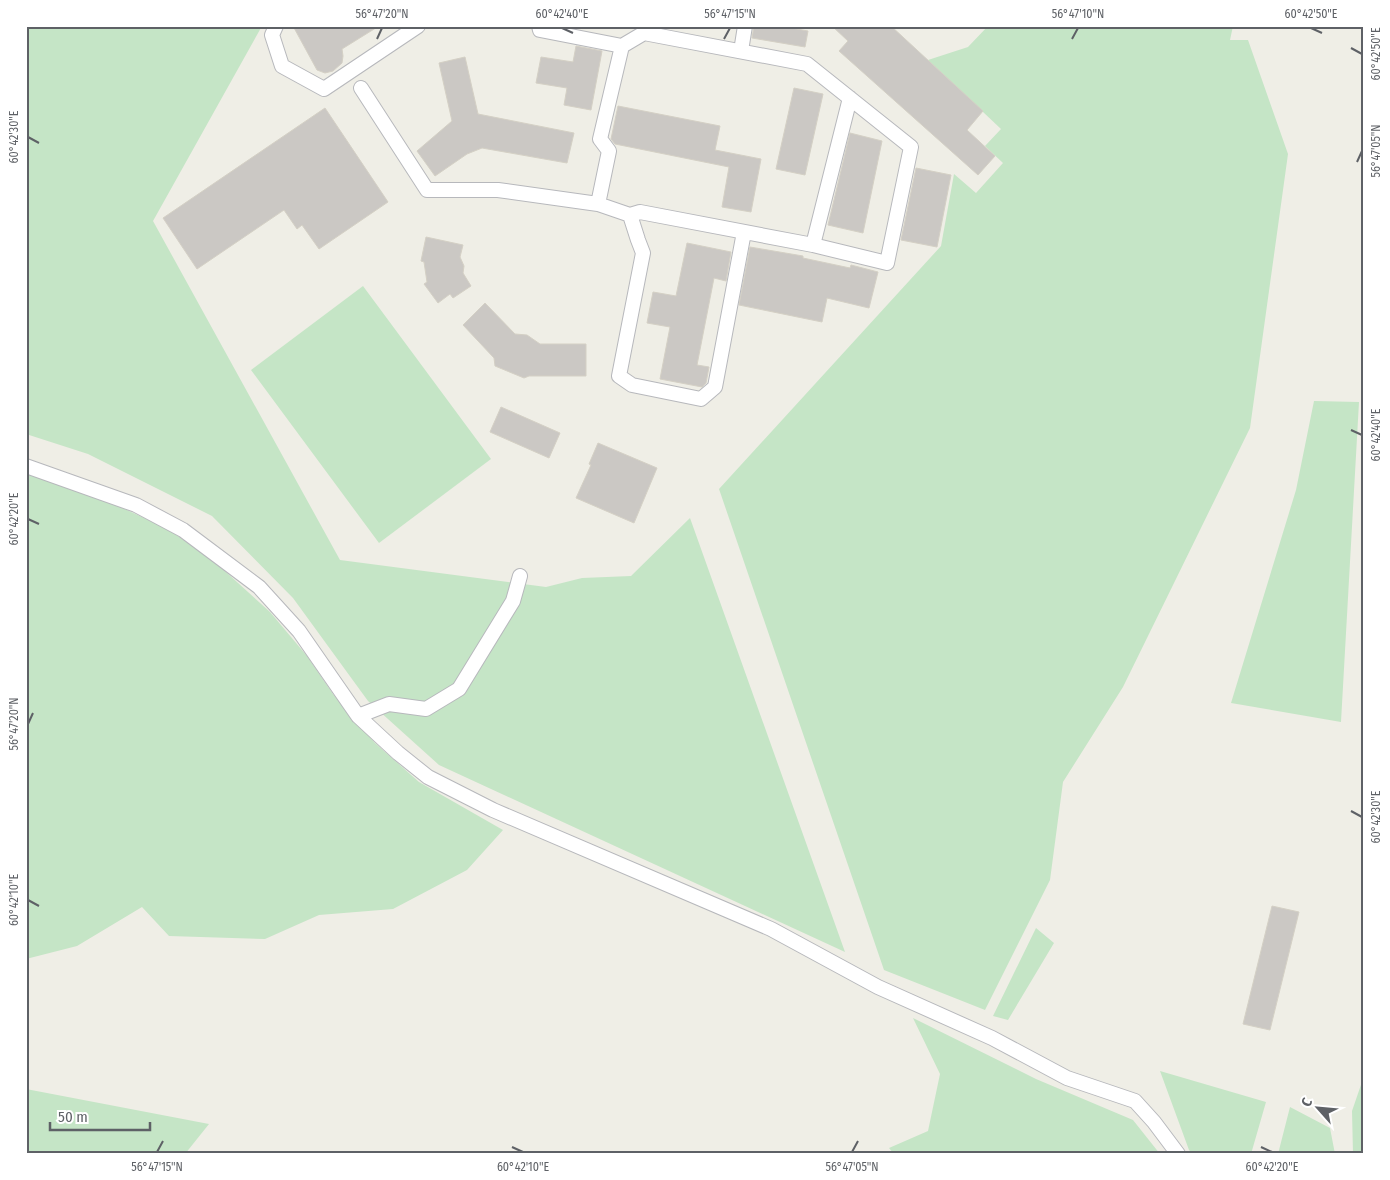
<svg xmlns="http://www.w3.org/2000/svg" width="1390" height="1180" font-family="'Fira Sans Condensed',sans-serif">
	<rect width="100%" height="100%" fill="#efeee6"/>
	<path fill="#c5e5c6" d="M 26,26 L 262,26 L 153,221 L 340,560 L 546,587 L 582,578 L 631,576 L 690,518 L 845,952 L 439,765 L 368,701 L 293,598 L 212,516 L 88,454 L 26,434 Z
		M 988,26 L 1233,26 L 1230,40 L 1248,40 L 1288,154 L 1250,428 L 1123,687 L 1063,782 L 1050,880 L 985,1010 L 884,970 L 719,489 L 941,246 L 954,174 L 976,193 L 1003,163 L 985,146 L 1001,129 L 928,60 L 968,47 Z
		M 363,286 L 491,459 L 379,543 L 251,370 Z
		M 1314,401 L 1359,402 L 1341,722 L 1231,703 L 1296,490 Z
		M 26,472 L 116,505 L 168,529 L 216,563 L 270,612 L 307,656 L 333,694 L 375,743 L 419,782 L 503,830 L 467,870 L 393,909 L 319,915 L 265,939 L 169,936 L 142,907 L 77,946 L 26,959 Z
		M 1036,928 L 1054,943 L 1008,1020 L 993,1016 Z
		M 913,1018 L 1036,1079 L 1133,1120 L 1160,1154 L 894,1154 L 889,1148 L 928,1131 L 940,1074 Z
		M 1160,1071 L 1266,1102 L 1251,1154 L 1193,1154 L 1189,1150 Z
		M 1364,1076 L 1364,1154 L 1353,1154 L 1352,1111 Z
		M 26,1089 L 209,1124 L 185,1154 L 26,1154 Z
		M 1290,1107 L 1330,1128 L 1335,1154 L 1278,1154 Z"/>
	<path fill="#cbc8c4" stroke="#d4d0c5" d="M 293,26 L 379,26 L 342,49 L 343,56 L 342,63 L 333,71 L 325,73 L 317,70 Z
		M 754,26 L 780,26 L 808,31 L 805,47 L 752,38 Z
		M 832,26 L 891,26 L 983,111 L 967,130 L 995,156 L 978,175 L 839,51 L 848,41 Z
		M 576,46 L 602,51 L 591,110 L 564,105 L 567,88 L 536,83 L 541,57 L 573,62 Z
		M 465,57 L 478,114 L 574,133 L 567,163 L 482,148 L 467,154 L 435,176 L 417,151 L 452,121 L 439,63 Z
		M 794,88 L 823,94 L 805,175 L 776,169 Z
		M 618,106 L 720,126 L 715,150 L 761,159 L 751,212 L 722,207 L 729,167 L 615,144 L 611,139 Z
		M 325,108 L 388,202 L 319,249 L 302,225 L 297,229 L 284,210 L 197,269 L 163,218 Z
		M 850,133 L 882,141 L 863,233 L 828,225 Z
		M 916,168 L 951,175 L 937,247 L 901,240 Z
		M 426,237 L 463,245 L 460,257 L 464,266 L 463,273 L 471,286 L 453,298 L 450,294 L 438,303 L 424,284 L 427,282 L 424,262 L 421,261 Z
		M 687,243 L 731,252 L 726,281 L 714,278 L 697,365 L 709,367 L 706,383 L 702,387 L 660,379 L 670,327 L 647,323 L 653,292 L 676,296 Z
		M 750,247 L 803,256 L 803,258 L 850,268 L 851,265 L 878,272 L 869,308 L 827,298 L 822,322 L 739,305 Z
		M 485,303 L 515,334 L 527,335 L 540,344 L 586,344 L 586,376 L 529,376 L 524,378 L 495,366 L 494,358 L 463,325 Z
		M 501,407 L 560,433 L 549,458 L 490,432 Z
		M 598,443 L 657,468 L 634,523 L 576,498 L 591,465 L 589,464 Z
		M 1272,906 L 1299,912 L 1270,1030 L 1243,1024 Z"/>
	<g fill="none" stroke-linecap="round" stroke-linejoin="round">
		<defs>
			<path id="street" d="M 276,26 L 272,35 L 282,66 L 324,89 L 418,26
				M 741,51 L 745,26
				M 361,88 L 427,190 L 498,190 L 598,204 L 630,215 L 640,212 L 813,245 L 887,263 L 911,147 L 807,64 L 644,33 L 622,46 L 540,30 L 539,26
				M 598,204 L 609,151 L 600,139 L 622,46
				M 630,215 L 638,240 L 643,253 L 619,376 L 632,385 L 701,399 L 715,387 L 744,232
				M 813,245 L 850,98
				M 26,466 L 136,505 L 183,530 L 259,587 L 299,631 L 358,716 L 398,753 L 428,777 L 493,810 L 771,929 L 878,987 L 992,1038 L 1067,1078 L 1135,1101 L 1154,1122 L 1178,1154
				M 358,716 L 389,704 L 426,709 L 459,689 L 513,601 L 520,576"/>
		</defs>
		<use href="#street" stroke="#b7b8bc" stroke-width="16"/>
		<use href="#street" stroke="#fff" stroke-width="14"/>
	</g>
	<path fill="none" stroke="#5e6166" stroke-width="2" d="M 562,28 L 573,33M 1311,28 L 1322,33M 377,39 L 382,28M 724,39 L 730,28M 1072,39 L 1078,28M 1351,48 L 1362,54M 28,137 L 39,143M 1357,162 L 1362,151M 1351,430 L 1362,435M 28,519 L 39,524M 28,724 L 33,713M 1351,811 L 1362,817M 28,900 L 39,906M 512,1147 L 523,1152M 1261,1147 L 1272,1152M 157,1152 L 163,1141M 852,1152 L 858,1141"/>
	<rect width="1390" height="1180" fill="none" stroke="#ffffff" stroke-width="55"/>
	<g transform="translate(1318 1108) rotate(297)" stroke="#ffffff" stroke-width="4" paint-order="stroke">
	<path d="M0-4L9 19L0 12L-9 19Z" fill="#5e6166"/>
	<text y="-8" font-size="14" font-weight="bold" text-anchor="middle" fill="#5e6166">С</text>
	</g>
	<path d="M50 1122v8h100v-8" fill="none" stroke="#5e6166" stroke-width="2.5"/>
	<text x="58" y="1122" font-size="15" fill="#5e6166" stroke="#ffffff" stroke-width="4" paint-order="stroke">50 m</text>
	<rect x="28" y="28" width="1334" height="1124" fill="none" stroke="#5e6166" stroke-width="2"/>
	<g font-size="12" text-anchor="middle" fill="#5e6166">
		<text x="382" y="18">56°47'20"N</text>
		<text x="562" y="18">60°42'40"E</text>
		<text x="730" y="18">56°47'15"N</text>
		<text x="1078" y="18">56°47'10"N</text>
		<text x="1311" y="18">60°42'50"E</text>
		<text transform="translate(1376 54) rotate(-90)" y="4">60°42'50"E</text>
		<text transform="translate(14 137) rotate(-90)" y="4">60°42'30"E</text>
		<text transform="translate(1376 151) rotate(-90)" y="4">56°47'05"N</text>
		<text transform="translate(1376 435) rotate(-90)" y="4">60°42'40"E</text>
		<text transform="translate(14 519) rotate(-90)" y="4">60°42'20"E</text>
		<text transform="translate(14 724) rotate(-90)" y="4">56°47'20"N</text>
		<text transform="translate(1376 817) rotate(-90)" y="4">60°42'30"E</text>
		<text transform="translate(14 900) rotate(-90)" y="4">60°42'10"E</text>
		<text x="157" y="1171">56°47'15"N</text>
		<text x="523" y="1171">60°42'10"E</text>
		<text x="852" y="1171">56°47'05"N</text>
		<text x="1272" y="1171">60°42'20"E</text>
	</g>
</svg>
